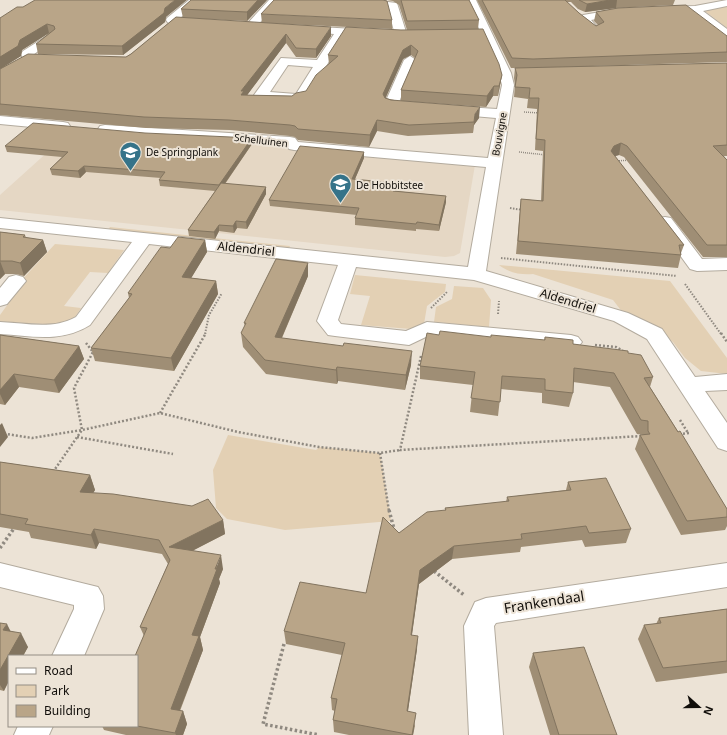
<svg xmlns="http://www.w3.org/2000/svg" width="727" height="735" font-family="'Noto Sans',sans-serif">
	<rect width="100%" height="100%" fill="#ece3d6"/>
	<path fill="#e5d7c4" d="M 233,138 L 288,144 L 287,147 L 475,165 L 460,253 L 454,256 L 445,257 L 0,210 L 0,195 L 51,149 Z"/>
	<path fill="#e3d0b4" d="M 727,5 L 727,28 L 705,11 L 708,8 Z
		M 110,227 L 290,246 L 288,250 L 107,231 Z
		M 55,244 L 124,250 L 108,273 L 90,272 L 64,306 L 81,308 L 71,323 L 65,325 L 0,322 L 0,315 L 13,297 L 8,295 Z
		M 499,265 L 670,281 L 727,358 L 727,374 L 701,371 L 685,358 L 673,342 L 658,330 L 623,313 L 613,300 L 533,274 C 521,275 509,273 499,265 Z
		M 355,275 L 446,284 L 445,292 L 427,306 L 424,324 L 411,329 L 361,325 L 370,296 L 350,294 Z
		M 454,286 L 483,288 L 491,300 L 489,327 L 434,322 L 436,307 L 452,299 Z
		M 228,435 L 316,450 L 319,447 L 380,453 L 391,521 L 285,530 L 227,519 L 216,508 L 213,470 Z"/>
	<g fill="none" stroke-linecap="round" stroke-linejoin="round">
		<defs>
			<path id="minor" d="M 189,0 L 200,0 L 178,20 L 179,22 L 178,24 C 173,26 169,25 166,20 L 167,18 Z
				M 269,0 L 280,0 L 255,28 L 247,28 L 245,26 L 247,24 Z
				M 369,0 L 397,3 L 407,35 L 405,37 L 397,37 L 395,35 L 388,8 L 370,5 Z
				M 466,0 L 476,0 L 511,73 L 514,85 L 486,271 L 628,313 L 662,329 L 695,377 L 727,374 L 727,390 L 705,391 L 727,423 L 727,451 L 718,448 L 647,339 L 614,321 L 474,280 L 356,267 L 338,320 L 341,324 L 406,331 L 427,322 L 571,335 L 578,337 L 582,342 L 578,347 L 571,349 L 430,335 L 409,345 L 335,336 L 328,335 L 317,321 L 338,265 L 149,244 L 90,325 C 62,343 31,336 0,334 L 0,322 C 26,323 53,330 76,317 L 132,242 L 0,228 L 0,218 L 468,267 L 486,167 L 294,150 L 289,149 L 286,145 L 105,133 L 100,132 L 98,129 L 100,126 L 105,125 L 290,137 L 295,138 L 298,142 L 488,158 L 496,118 L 450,114 L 445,113 L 443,110 L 445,107 L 450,106 L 497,109 L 502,85 L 499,73 Z
				M 727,0 L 727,6 L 703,11 L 727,29 L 727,38 L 723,37 L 693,12 L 661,13 L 656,10 L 661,7 L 695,6 Z
				M 624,8 L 629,11 L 628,13 L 591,20 L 601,31 L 595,34 L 591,33 L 578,18 L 583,15 Z
				M 301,26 L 373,30 L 379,33 L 373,36 L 345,35 L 305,101 L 300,102 L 256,98 L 254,95 L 281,58 L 317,60 L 334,34 L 297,31 L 295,29 L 297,27 ZM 288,65 L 313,67 L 296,94 L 270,92 Z
				M 50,34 L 56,37 L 54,39 L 33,55 L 32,61 L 24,61 L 21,54 L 23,51 Z
				M 410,56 L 416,60 L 399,102 L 421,104 L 423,107 L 421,110 L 416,111 L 386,108 L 384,105 L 404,60 Z
				M 0,116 L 63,122 L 68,123 L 70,126 L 68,129 L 63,130 L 0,124 Z
				M 665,217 L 671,218 L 702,259 L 727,258 L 727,270 L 697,271 L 690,269 L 656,222 L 659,218 Z
				M 16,275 L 23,277 L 26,281 L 7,304 L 0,306 L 0,288 L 9,277 Z
				M 0,563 L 98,587 L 103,596 L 104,609 L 84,656 L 52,656 L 74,609 L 74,605 L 0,587 Z
				M 727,563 L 727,587 L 496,623 L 494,626 L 503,735 L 469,735 L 464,626 L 475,602 L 486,598 Z
				M 18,726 L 53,726 L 49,735 L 14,735 Z"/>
		</defs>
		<use href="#minor" stroke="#b3ab9e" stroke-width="2"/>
		<path stroke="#8f8980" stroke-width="1.5" stroke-dasharray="1 1" stroke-linecap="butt" d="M 524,112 L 539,113
			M 519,152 L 546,155
			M 617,161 L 630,160"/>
		<path stroke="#8f8980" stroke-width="2" stroke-dasharray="1.5 1.5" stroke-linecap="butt" d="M 510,208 L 523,210
			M 501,258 L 677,276
			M 685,284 L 721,334
			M 431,308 L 447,292
			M 498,314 L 499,301
			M 205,334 L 209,315 L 222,293"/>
		<path stroke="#8f8980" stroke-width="2.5" stroke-dasharray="2 2" stroke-linecap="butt" d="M 721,333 L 727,342
			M 595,345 L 616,347 L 623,351
			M 421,356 L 400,450 L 642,436
			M 160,413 L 206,333
			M 680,420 L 688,433
			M 0,433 L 32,438 L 82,430 L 74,388 L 93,352 L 86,343
			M 679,434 L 690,433
			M 77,437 L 173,454
			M 380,453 L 389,511
			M 53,472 L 82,430 L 160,413 L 238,432 L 319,447 L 380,453 L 400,450"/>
		<path stroke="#8f8980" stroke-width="3.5" stroke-dasharray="2.5 2.5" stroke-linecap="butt" d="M 389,510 L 394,529
			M 0,548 L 15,527
			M 434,571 L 464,595
			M 284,644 L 263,724 L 319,735"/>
		<use href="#minor" fill="#fff" fill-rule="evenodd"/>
	</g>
	<path fill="#9f8e75" d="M 191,0 L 267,0 L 247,21 L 183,18 L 181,9 Z
		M 387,0 L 469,0 L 479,20 L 478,29 L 502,75 L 498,96 L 493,96 L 486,107 L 401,101 L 401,90 L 415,58 L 411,55 L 403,59 L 385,98 L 479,118 L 474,125 L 473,133 L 408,136 L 377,131 L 369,147 L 298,140 L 295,137 L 290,136 L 230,130 L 146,128 L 0,115 L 0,18 L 166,17 L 165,22 L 123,55 L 38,54 L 36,44 L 49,33 L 22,50 L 21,56 L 5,66 L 126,57 L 131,54 L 176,17 L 331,36 L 316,58 L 296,57 L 286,43 L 247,95 L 292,96 L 306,91 L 329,64 L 328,55 L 401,30 L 407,30 L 399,5 L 393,1 Z
		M 477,0 L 675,0 L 673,5 L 616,8 L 585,12 L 578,9 L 571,2 L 567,2 L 579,13 L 596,26 L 598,25 L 594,21 L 596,12 L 727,36 L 727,62 L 592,66 L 727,63 L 727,156 L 724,156 L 727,160 L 727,257 L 703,257 L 624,157 L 619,155 L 615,156 L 684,245 L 681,253 L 681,255 L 678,268 L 516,254 L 520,211 L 521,199 L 541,201 L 543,151 L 535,150 L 537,109 L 527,108 L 528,99 L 514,97 L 515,85 L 514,78 L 515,68 L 525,68 L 511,68 Z
		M 261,14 L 392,20 L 392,29 L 262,23 Z
		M 252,144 L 225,184 L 266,187 L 266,194 L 247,229 L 237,228 L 234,233 L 219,231 L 215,239 L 189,236 L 188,230 L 215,191 L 160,186 L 159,180 L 161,178 L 86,172 L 80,178 L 52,175 L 50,169 L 62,157 L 7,152 L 5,146 Z
		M 364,152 L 364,158 L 355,179 L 396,189 L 395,191 L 446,196 L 446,202 L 439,231 L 416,229 L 416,231 L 355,225 L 355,218 L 357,215 L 270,206 L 269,200 Z
		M 0,232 L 25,235 L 26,238 L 43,240 L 47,252 L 24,276 L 16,274 L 5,274 L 0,279 Z
		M 205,240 L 207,252 L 191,278 L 216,281 L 218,294 L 174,371 L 95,361 L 91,348 L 129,298 L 128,293 L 170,248 Z
		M 308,263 L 308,276 L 282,338 L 411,365 L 405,390 L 338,381 L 337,384 L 266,374 L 243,347 L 241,333 L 245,326 L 244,323 Z
		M 0,335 L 79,346 L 84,359 L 59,393 L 19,387 L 5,405 L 0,404 Z
		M 439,335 L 544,340 L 545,337 L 573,344 L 628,353 L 653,377 L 650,387 L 727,509 L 727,526 L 725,530 L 681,535 L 635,449 L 640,435 L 643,435 L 637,434 L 610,387 L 573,382 L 573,393 L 569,407 L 542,403 L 542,393 L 501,389 L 498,416 L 470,412 L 473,385 L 420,379 L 420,366 Z
		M 0,462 L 90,475 L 95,490 L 93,493 L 223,520 L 225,534 L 193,550 L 223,569 L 219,579 L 220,583 L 200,637 L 203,650 L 180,711 L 183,711 L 187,724 L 183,735 L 126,735 L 104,730 L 102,726 L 137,726 L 137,656 L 144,636 L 140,627 L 168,564 L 162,554 L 99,543 L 96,549 L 31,538 L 29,532 L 0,527 Z
		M 568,482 L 631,529 L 626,543 L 585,547 L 582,540 L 521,547 L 520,552 L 452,559 L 419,584 L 412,635 L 417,649 L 408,711 L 415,726 L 413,735 L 349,735 L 334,732 L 333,720 L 335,711 L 332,710 L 331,698 L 342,655 L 286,644 L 284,631 L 366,593 L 399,533 L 445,510 L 445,508 L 506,502 L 507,497 L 566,490 Z
		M 727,609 L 727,673 L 656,682 L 638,639 L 644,625 L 656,624 L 659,618 Z
		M 0,623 L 28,647 L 23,656 L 9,656 L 4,691 L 0,690 Z
		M 533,653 L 617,735 L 550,735 L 529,667 Z"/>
	<path fill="#82745f" d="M 175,0 L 187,0 L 166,17 L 165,22 L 123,55 L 122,46 L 165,8 Z
		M 258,0 L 267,0 L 247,21 L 247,12 Z
		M 610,0 L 617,0 L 616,8 L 585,12 L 587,4 Z
		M 47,24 L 49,33 L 22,50 L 21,56 L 0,69 L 0,57 L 20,40 Z
		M 331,27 L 331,36 L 316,58 L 316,49 Z
		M 286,34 L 286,43 L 245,98 L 242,105 L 241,91 Z
		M 411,45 L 411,55 L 403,59 L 383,104 L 383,94 L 403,50 Z
		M 502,75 L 500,85 L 498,96 L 499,86 Z
		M 494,86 L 493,96 L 486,107 L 487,96 Z
		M 480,107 L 479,118 L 474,125 L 473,133 L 474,122 L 475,114 Z
		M 377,120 L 377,131 L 369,147 L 370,135 Z
		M 252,138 L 252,144 L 219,192 L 219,185 Z
		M 621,143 L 619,155 L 612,157 L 611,151 L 614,146 Z
		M 364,152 L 364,158 L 352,186 L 352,179 Z
		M 84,166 L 86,172 L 80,178 L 78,171 Z
		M 396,183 L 396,189 L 392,197 L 393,191 Z
		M 266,187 L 266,194 L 247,229 L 246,222 Z
		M 446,196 L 446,202 L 439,231 L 439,225 Z
		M 236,221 L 237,228 L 234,233 L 233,226 Z
		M 219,225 L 219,231 L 215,239 L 214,232 Z
		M 43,240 L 47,252 L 24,276 L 20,263 Z
		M 205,240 L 207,252 L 184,290 L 182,277 Z
		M 0,261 L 5,274 L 0,279 Z
		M 308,263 L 308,276 L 276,351 L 275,337 Z
		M 216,281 L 218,294 L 174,371 L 171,358 Z
		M 79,346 L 84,359 L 59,393 L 54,380 Z
		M 412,351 L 411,365 L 405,390 L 406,375 Z
		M 337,367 L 338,381 L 337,384 L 336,370 Z
		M 14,374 L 19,387 L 5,405 L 0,394 L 0,390 Z
		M 2,423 L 8,437 L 0,447 L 0,425 Z
		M 90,475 L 95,490 L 85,506 L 80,492 Z
		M 223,520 L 225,534 L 173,561 L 169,547 Z
		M 94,529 L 99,543 L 96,549 L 91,535 Z
		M 454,546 L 452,559 L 419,584 L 410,648 L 411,635 L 420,570 Z
		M 221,555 L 223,569 L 219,579 L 220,583 L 200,637 L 203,650 L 175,722 L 171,709 L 192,635 Z
		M 7,624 L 14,638 L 3,630 Z
		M 21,633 L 28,647 L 23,656 L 9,656 L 9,681 L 4,691 L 0,685 L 0,670 Z
		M 418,636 L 417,649 L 406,724 L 407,711 Z
		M 183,711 L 187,724 L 183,735 L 176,735 L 175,733 Z
		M 416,713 L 413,735 L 412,735 Z"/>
	<path fill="#b9a588" stroke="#82745f" d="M 35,0 L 175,0 L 165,8 L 164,13 L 122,46 L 36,44 L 55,29 L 54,26 L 47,24 L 20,40 L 18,46 L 0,57 L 0,18 L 17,7 L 23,7 Z
		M 191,0 L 258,0 L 247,12 L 181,9 Z
		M 274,0 L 383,0 L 387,1 L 392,20 L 261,14 Z
		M 401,0 L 469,0 L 479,20 L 407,21 Z
		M 482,0 L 565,0 L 579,13 L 596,26 L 604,22 L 596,12 L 618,8 L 686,5 L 727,36 L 727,52 L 533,59 L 512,58 Z
		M 579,0 L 610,0 L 587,4 Z
		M 176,17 L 331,27 L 316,49 L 296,48 L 286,34 L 241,91 L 244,91 L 241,95 L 292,96 L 296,93 L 306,91 L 316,75 L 338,56 L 328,55 L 346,27 L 401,30 L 483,29 L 499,64 L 502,75 L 499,86 L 494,86 L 487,96 L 401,90 L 418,51 L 411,45 L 403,50 L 383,94 L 385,98 L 391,100 L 480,107 L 475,114 L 474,122 L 409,125 L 377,120 L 370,135 L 298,129 L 295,126 L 290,125 L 229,120 L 144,117 L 0,104 L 0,69 L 28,54 L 126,57 L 131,54 Z
		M 727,63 L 727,145 L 713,146 L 727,160 L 727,245 L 707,245 L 627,146 L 621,143 L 614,146 L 611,151 L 684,245 L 679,245 L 681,255 L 518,241 L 521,199 L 543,201 L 545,140 L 536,139 L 539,98 L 529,98 L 530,88 L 515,87 L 517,75 L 515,68 Z
		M 33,123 L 145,133 L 252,138 L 219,185 L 159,180 L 165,172 L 84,166 L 78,171 L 50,169 L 68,152 L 5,146 Z
		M 300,146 L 364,152 L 352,179 L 396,183 L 393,191 L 446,196 L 439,225 L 417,222 L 416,224 L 355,218 L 359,208 L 269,200 Z
		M 221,183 L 266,187 L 246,222 L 236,221 L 233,226 L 219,225 L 214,232 L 188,230 Z
		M 0,232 L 25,235 L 23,237 L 43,240 L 20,263 L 12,261 L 0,261 Z
		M 178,237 L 205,240 L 182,277 L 216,281 L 171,358 L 91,348 L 132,294 L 128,293 L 161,247 L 170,248 Z
		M 276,259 L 308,263 L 275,337 L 343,346 L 344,343 L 412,351 L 406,375 L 337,367 L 336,370 L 265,360 L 241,333 L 246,323 L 244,323 Z
		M 440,331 L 491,337 L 491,335 L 545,340 L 545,337 L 573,340 L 573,344 L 628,351 L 628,353 L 641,355 L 653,377 L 644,378 L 678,432 L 680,431 L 727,509 L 727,517 L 687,521 L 640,435 L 650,434 L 648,431 L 648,421 L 641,420 L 614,373 L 574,368 L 573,393 L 545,390 L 545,379 L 502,376 L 500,402 L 471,398 L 475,372 L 420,366 L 427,333 L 439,335 Z
		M 0,335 L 79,346 L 54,380 L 14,374 L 0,390 Z
		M 0,462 L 90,475 L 80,492 L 113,494 L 192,506 L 208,499 L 223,520 L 169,547 L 221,555 L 215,569 L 217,569 L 192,635 L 199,636 L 171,709 L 183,711 L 175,733 L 137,726 L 137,656 L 135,656 L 147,628 L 140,627 L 170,560 L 159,540 L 94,529 L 91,535 L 25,524 L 28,519 L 0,514 Z
		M 606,478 L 631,529 L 589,533 L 586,526 L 521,534 L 522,539 L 454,546 L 420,570 L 411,635 L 418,636 L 407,711 L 416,713 L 412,735 L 333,720 L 337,699 L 331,698 L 345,643 L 284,631 L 300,582 L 366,593 L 383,517 L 399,533 L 427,512 L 446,510 L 445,508 L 509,501 L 507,497 L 571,490 L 568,482 Z
		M 727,609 L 727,661 L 663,668 L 644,625 L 661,623 L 659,618 Z
		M 0,623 L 7,624 L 3,630 L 21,633 L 0,670 Z
		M 584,647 L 617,735 L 559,735 L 533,653 Z"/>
	<defs>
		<symbol id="school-pin" viewBox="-11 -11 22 30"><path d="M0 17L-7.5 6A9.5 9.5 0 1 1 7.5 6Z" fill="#357389" stroke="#ece3d6"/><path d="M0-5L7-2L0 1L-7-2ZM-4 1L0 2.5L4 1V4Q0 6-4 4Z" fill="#fff"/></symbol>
	</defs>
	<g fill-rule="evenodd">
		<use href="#school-pin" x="118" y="140" width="25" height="34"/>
		<use href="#school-pin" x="328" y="172" width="25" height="34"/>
	</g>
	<g text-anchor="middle" stroke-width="4" stroke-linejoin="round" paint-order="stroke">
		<g font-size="10" fill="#110e0a" stroke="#ece3d6">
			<text transform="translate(499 134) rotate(-80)" y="4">Bouvigne</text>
			<text transform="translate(261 140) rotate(7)" y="4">Schelluinen</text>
		</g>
		<g font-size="10" fill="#110e0a" stroke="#ece3d6" text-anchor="start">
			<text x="146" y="156">De Springplank</text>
			<text x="356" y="189">De Hobbitstee</text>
		</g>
		<g font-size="12" fill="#110e0a" stroke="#ece3d6">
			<text transform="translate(246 249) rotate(6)" y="4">Aldendriel</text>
			<text transform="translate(568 301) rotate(17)" y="4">Aldendriel</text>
		</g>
		<g font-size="14" fill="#110e0a" stroke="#ece3d6">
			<text transform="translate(544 602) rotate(-9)" y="5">Frankendaal</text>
		</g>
	</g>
	<rect x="8" y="655" width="130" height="72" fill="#ece3d6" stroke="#948e84"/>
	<rect x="16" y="668" width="20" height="6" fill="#ffffff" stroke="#948e84"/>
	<text x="44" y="675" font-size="12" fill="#110e0a">Road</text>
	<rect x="16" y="685" width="20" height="12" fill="#e3d0b4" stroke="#948e84"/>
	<text x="44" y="695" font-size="12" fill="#110e0a">Park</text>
	<rect x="16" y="705" width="20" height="12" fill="#b9a588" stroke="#948e84"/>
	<text x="44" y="715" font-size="12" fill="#110e0a">Building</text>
	<g transform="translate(699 707) rotate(111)" stroke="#ece3d6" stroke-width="3" paint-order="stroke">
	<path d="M0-3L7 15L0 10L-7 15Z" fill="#110e0a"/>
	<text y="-6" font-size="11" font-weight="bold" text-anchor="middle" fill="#110e0a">N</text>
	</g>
</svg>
